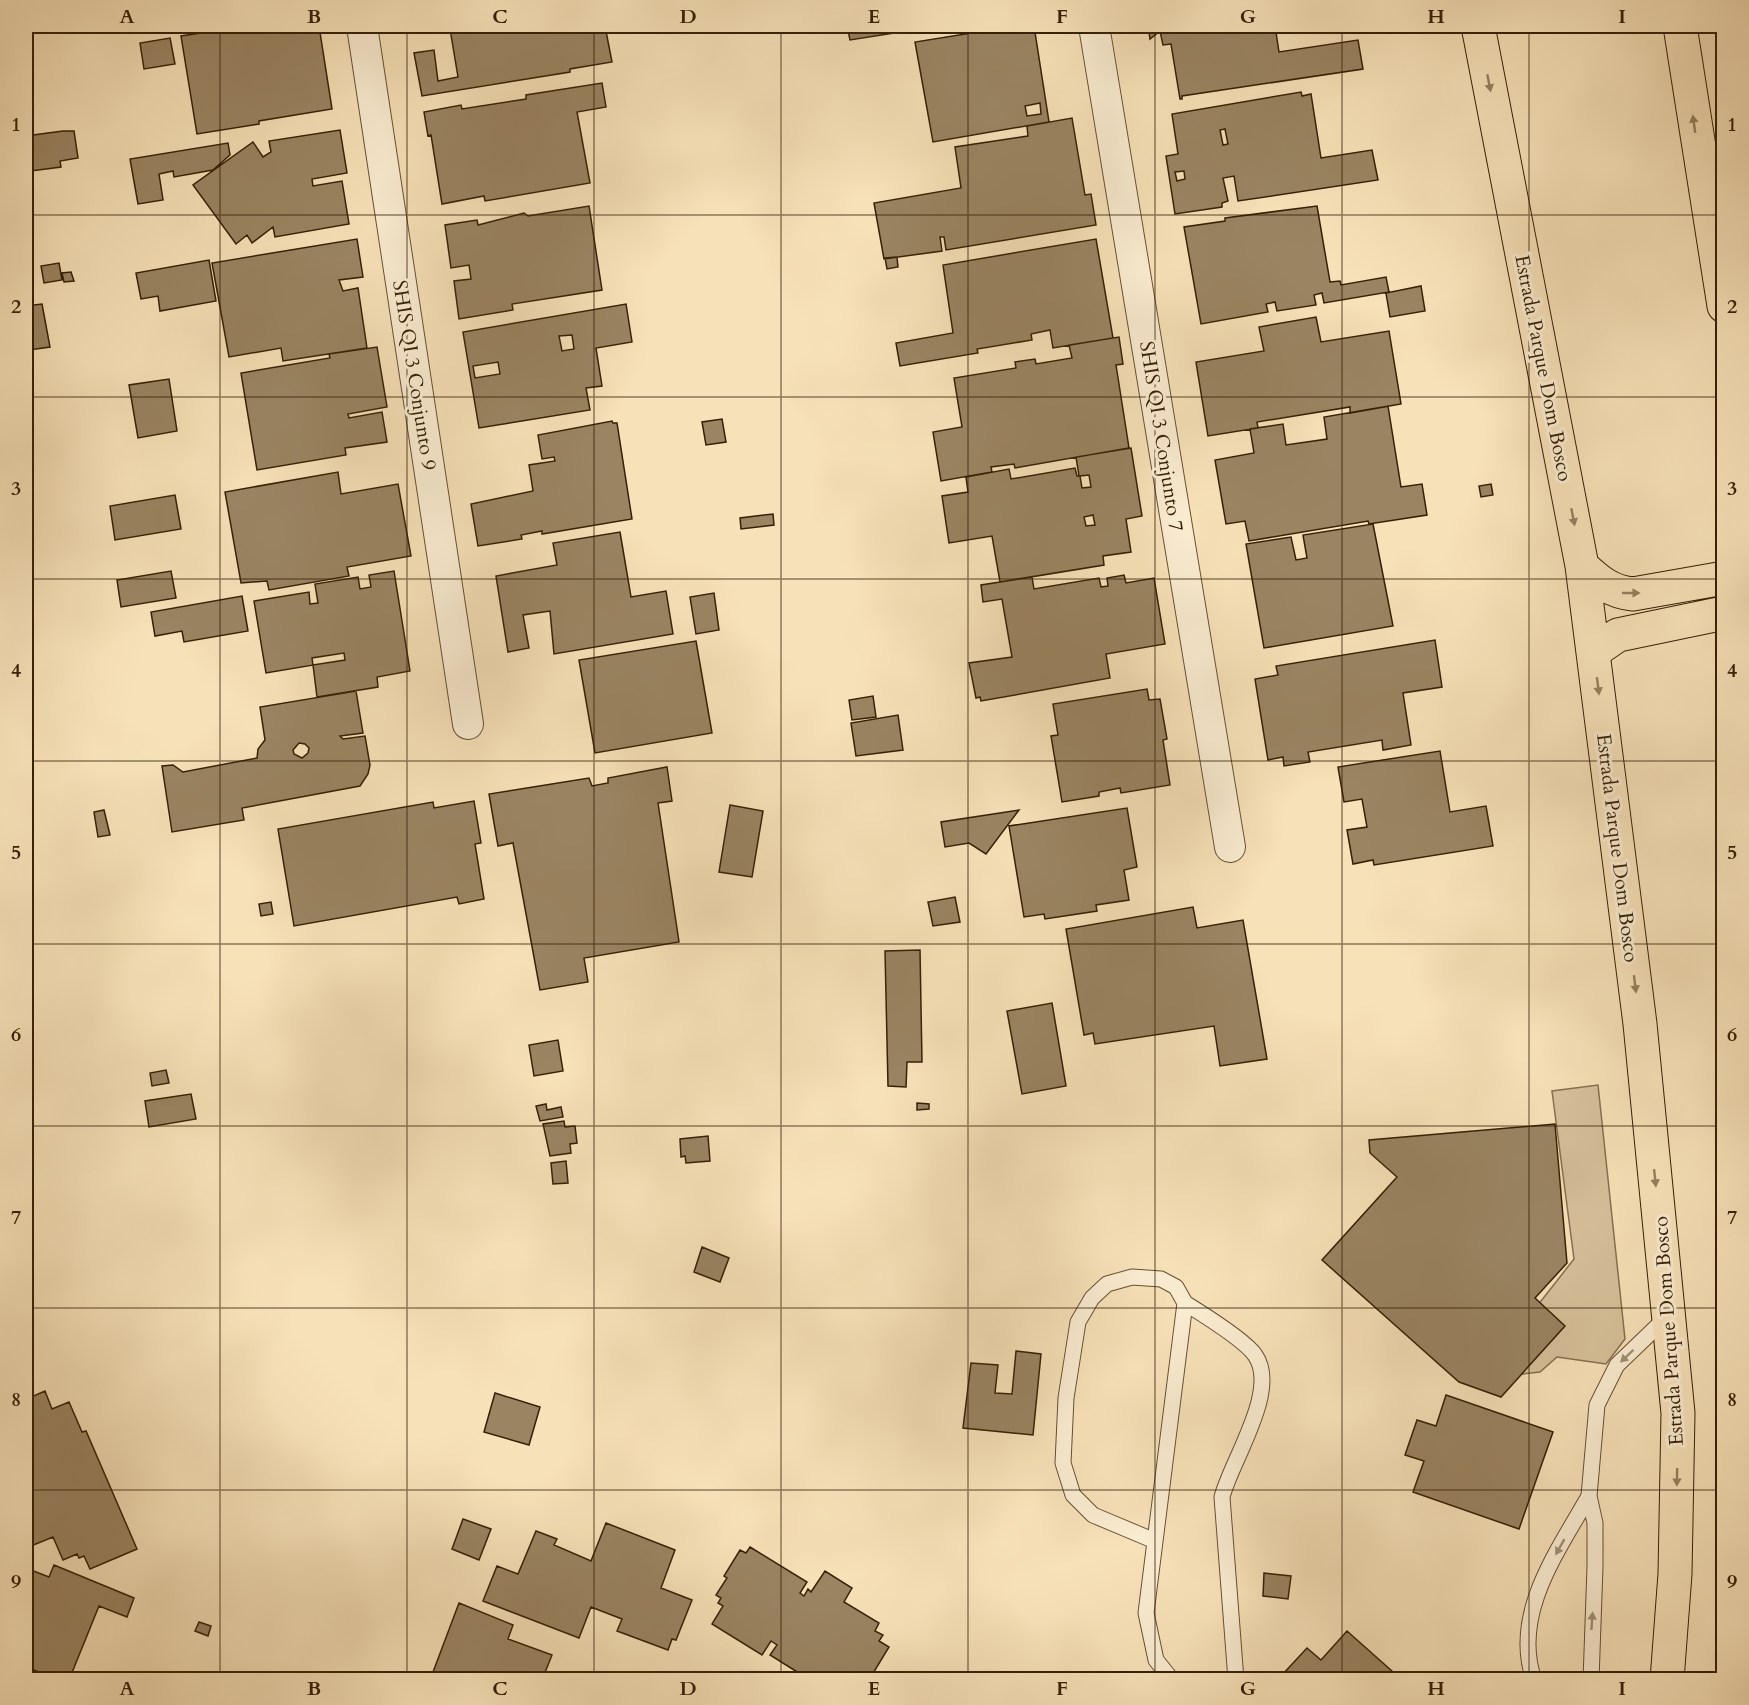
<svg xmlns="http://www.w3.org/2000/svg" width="1749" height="1705" font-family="Cardo,serif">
	<rect width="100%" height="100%" fill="#f7e1b8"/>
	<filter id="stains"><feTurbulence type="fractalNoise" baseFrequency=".00333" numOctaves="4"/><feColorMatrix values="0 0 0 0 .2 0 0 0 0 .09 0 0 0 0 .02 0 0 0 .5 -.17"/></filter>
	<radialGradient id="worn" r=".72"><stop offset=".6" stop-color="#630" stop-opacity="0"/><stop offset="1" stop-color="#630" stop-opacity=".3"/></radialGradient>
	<path fill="#d6c09a" stroke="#867050" stroke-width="1.5" d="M 1598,1085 L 1625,1339 L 1606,1364 L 1557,1357 L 1540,1372 L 1480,1379 L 1574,1259 L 1552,1091 Z"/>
	<path fill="#9a8462" stroke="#352005" stroke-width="1.5" fill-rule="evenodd" d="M 247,26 L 319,26 L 332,109 L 259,121 L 259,124 L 197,134 L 181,36 Z
		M 426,26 L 605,26 L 612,62 L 570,69 L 570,72 L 422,96 L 414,53 L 434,50 L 438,81 L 458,77 L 450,29 L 427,33 Z
		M 847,26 L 913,26 L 914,30 L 850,40 Z
		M 1015,26 L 1034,26 L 1049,122 L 933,142 L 915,42 ZM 1040,103 L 1041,114 L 1027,116 L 1025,106 Z
		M 1148,26 L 1275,26 L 1279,52 L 1358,40 L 1363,69 L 1182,96 L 1182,99 L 1180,99 L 1171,44 L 1163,45 L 1160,31 L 1150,39 Z
		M 170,38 L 175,64 L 144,69 L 140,43 Z
		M 602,83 L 606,107 L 577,112 L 590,183 L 485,201 L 484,196 L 442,204 L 431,135 L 428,136 L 424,112 L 461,105 L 462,109 L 526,99 L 526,95 Z
		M 1301,92 L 1302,96 L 1311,94 L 1321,158 L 1372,150 L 1378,180 L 1238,201 L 1234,176 L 1223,178 L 1228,201 L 1222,203 L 1222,207 L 1175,214 L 1166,156 L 1178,154 L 1172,114 ZM 1225,129 L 1228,144 L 1223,145 L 1220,130 ZM 1184,171 L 1185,179 L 1177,181 L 1175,172 Z
		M 1072,118 L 1085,195 L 1091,194 L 1096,225 L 946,250 L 944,237 L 940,237 L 942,251 L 884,259 L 874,203 L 961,188 L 955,147 L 1028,136 L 1027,126 Z
		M 340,130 L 347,173 L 312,179 L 313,186 L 342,181 L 349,224 L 275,237 L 273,227 L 252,243 L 247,235 L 236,244 L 193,185 L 253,142 L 263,157 L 271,152 L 269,141 Z
		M 63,131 L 74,131 L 78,158 L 60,161 L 61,167 L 31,171 L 26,136 Z
		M 228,143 L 230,155 L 213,170 L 174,177 L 173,171 L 159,174 L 163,200 L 138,204 L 130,159 Z
		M 589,206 L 602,290 L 512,304 L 513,310 L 459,319 L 454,281 L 471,279 L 469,265 L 451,268 L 445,225 L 477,220 L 478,225 L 524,213 L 528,216 Z
		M 1317,206 L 1330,282 L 1340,281 L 1341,285 L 1386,277 L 1389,292 L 1324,303 L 1322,293 L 1314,295 L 1316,305 L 1277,311 L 1275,302 L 1266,304 L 1268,312 L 1201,324 L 1184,227 L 1225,221 L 1225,218 Z
		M 357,239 L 363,277 L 339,280 L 343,291 L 358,288 L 367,348 L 283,361 L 281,348 L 229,357 L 212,263 Z
		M 1096,239 L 1113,338 L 1053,348 L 1050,330 L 1031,334 L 1032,340 L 977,349 L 978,353 L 900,366 L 896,343 L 953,333 L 943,265 Z
		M 897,257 L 898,267 L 887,269 L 885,258 Z
		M 209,260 L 216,301 L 160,311 L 158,296 L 141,299 L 136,273 Z
		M 59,263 L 62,280 L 44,283 L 41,266 Z
		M 71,272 L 74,281 L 64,282 L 62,273 Z
		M 1421,286 L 1425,311 L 1390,317 L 1386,293 Z
		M 42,304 L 50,347 L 29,350 L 26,306 Z
		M 626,304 L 632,342 L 596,348 L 602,386 L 586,388 L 590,410 L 479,428 L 463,332 ZM 572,335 L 574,349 L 562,351 L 559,336 ZM 498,362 L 500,374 L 475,378 L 473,366 Z
		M 1316,317 L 1321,342 L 1389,331 L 1401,404 L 1350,413 L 1350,407 L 1257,422 L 1258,428 L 1208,436 L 1196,362 L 1264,351 L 1259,327 Z
		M 1119,337 L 1123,364 L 1116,365 L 1129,448 L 1015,468 L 1014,464 L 991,467 L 992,472 L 941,481 L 933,432 L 962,427 L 954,378 L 1016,368 L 1015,362 L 1035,359 L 1036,364 L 1072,358 L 1069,345 Z
		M 377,347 L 387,407 L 348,414 L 349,418 L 382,412 L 387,442 L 345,448 L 346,455 L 257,470 L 241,373 L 330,358 L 329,354 Z
		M 169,379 L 177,431 L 138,438 L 129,385 Z
		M 1388,406 L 1401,487 L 1422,484 L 1427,515 L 1369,524 L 1368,521 L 1249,541 L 1245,521 L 1226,524 L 1215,460 L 1254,453 L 1250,429 L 1283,424 L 1286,445 L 1327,439 L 1324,417 Z
		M 722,419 L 726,442 L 706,445 L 702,422 Z
		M 612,421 L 613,423 L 617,423 L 632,519 L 542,534 L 542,531 L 521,535 L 522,539 L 478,546 L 471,504 L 533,491 L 529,465 L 555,461 L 554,457 L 542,459 L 538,435 Z
		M 1131,448 L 1142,516 L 1126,519 L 1131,552 L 1103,556 L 1104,565 L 1000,582 L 992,536 L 949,543 L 942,496 L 968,492 L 966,477 L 1009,469 L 1011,479 L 1075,468 L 1077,476 L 1079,476 L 1076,457 ZM 1089,475 L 1091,487 L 1082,488 L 1080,476 ZM 1093,515 L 1095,525 L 1086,526 L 1084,517 Z
		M 338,472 L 341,494 L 398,484 L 411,556 L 347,567 L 349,576 L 269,590 L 267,581 L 241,583 L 225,492 Z
		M 1491,484 L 1493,495 L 1481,497 L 1479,486 Z
		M 175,495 L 181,529 L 115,540 L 110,506 Z
		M 773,514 L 774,525 L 741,529 L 740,518 Z
		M 1373,524 L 1393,626 L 1264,648 L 1246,544 L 1291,537 L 1296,560 L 1307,558 L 1303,535 Z
		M 620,532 L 631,597 L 666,591 L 673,634 L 554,654 L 550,611 L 523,615 L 529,648 L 508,652 L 496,576 L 557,565 L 553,543 Z
		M 171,571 L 176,598 L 121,607 L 117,580 Z
		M 394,571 L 410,671 L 377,677 L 378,687 L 317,697 L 313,665 L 266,673 L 254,601 L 309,592 L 310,604 L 318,603 L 315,584 L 358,577 L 360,589 L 371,587 L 369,575 ZM 344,653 L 345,660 L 313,665 L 312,658 Z
		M 1124,575 L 1126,583 L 1154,578 L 1165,644 L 1106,654 L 1110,678 L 981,701 L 980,697 L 976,698 L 969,663 L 1012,657 L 1002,599 L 983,602 L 981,585 L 1032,577 L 1034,589 L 1099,578 L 1101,587 L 1108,586 L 1107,578 Z
		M 714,593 L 719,630 L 696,634 L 690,597 Z
		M 242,596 L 248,631 L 184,642 L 182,631 L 155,636 L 151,612 Z
		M 1435,640 L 1442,687 L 1403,693 L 1411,745 L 1383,750 L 1382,740 L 1308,752 L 1310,762 L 1284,766 L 1283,757 L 1268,760 L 1255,679 L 1278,675 L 1276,666 Z
		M 696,641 L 712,733 L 595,753 L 579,660 Z
		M 1147,689 L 1149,700 L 1160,699 L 1167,739 L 1163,740 L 1170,785 L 1121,793 L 1120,788 L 1099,792 L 1099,796 L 1062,802 L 1051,736 L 1058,735 L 1053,704 Z
		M 356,691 L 363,733 L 340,736 L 343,739 L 365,736 L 370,765 L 368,774 L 360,786 L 242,808 L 244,820 L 172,832 L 162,766 L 173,765 L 183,772 L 257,758 L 258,749 L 265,740 L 260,707 ZM 299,743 L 305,744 L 309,748 L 308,753 L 302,758 L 294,754 L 293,750 Z
		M 873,696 L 876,717 L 852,720 L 849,700 Z
		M 898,715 L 903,750 L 856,756 L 851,723 Z
		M 1440,751 L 1450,812 L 1486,806 L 1493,846 L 1374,865 L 1373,860 L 1353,864 L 1347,830 L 1367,827 L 1362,799 L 1344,802 L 1338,767 Z
		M 667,767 L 672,801 L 658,803 L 679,942 L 584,958 L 588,982 L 540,990 L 513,843 L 498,846 L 489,794 L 589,778 L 592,786 L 608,783 L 608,778 Z
		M 474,801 L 481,843 L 475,844 L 484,899 L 459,904 L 457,897 L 294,926 L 278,829 L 433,802 L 434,808 Z
		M 730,805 L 763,811 L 752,877 L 719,872 Z
		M 1127,808 L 1137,867 L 1124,870 L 1129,900 L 1096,905 L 1097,911 L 1045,919 L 1044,914 L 1024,917 L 1009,826 Z
		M 104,810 L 110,835 L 98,837 L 94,812 Z
		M 1019,810 L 986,854 L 969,843 L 945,847 L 941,822 Z
		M 955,897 L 960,922 L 933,926 L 928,902 Z
		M 271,902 L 273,914 L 261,916 L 259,904 Z
		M 1193,907 L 1197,928 L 1243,920 L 1267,1059 L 1220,1066 L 1214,1026 L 1095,1044 L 1093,1033 L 1084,1035 L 1066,929 Z
		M 920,950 L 922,1062 L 907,1062 L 906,1087 L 888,1086 L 885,951 Z
		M 1052,1003 L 1066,1086 L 1022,1094 L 1007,1011 Z
		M 558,1040 L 563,1071 L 534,1076 L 529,1045 Z
		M 166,1070 L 169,1083 L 152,1086 L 150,1073 Z
		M 191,1094 L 196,1119 L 149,1127 L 145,1101 Z
		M 917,1103 L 929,1104 L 929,1109 L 917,1110 Z
		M 546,1104 L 547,1110 L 561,1107 L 563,1117 L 540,1121 L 536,1106 Z
		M 564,1121 L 565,1127 L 575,1126 L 577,1143 L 570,1144 L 571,1153 L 550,1156 L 543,1124 Z
		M 1555,1124 L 1567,1263 L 1535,1298 L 1565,1326 L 1501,1397 L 1459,1382 L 1322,1260 L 1397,1177 L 1370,1153 L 1369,1140 Z
		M 708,1136 L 710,1161 L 686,1163 L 685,1156 L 681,1157 L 680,1139 Z
		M 566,1161 L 568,1183 L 553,1184 L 551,1163 Z
		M 702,1247 L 729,1258 L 720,1282 L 694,1272 Z
		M 1016,1351 L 1041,1354 L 1033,1435 L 963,1428 L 971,1363 L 998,1365 L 995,1393 L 1012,1394 Z
		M 26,1391 L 29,1398 L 45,1391 L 52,1409 L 69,1402 L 82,1432 L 86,1431 L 137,1549 L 90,1569 L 84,1556 L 79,1558 L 77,1554 L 63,1560 L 53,1537 L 31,1546 L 26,1533 Z
		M 495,1393 L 540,1407 L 529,1445 L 484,1432 Z
		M 1446,1395 L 1553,1432 L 1519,1529 L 1413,1492 L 1424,1461 L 1405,1455 L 1417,1420 L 1436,1426 Z
		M 463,1519 L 491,1529 L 479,1560 L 452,1549 Z
		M 606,1523 L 675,1550 L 661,1588 L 692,1600 L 676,1640 L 672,1639 L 668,1650 L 617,1631 L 622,1619 L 591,1607 L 579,1638 L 483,1601 L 497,1566 L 518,1574 L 536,1531 L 557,1539 L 554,1545 L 591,1561 Z
		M 750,1547 L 807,1582 L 800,1593 L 804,1596 L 808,1589 L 811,1592 L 825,1571 L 852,1588 L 844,1602 L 879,1623 L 875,1631 L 883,1635 L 879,1641 L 889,1647 L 869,1680 L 810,1680 L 770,1655 L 777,1645 L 771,1641 L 762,1655 L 712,1624 L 723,1606 L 718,1603 L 721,1598 L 716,1595 L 727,1578 L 724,1576 L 740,1550 L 746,1553 Z
		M 54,1565 L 134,1598 L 127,1617 L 99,1606 L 69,1680 L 59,1680 L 26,1667 L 29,1655 L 26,1653 L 26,1568 L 49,1577 Z
		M 1264,1573 L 1291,1576 L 1288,1599 L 1263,1596 Z
		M 459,1603 L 513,1625 L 508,1639 L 552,1655 L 542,1680 L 430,1680 Z
		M 199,1622 L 211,1626 L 208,1636 L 195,1631 Z
		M 1347,1631 L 1402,1680 L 1287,1680 L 1282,1675 L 1307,1648 L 1321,1660 Z"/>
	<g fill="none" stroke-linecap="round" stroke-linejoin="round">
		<defs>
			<path id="lane" d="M 1185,1303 C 1201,1313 1245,1340 1255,1355 C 1280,1390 1231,1461 1222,1497 L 1236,1680
				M 1155,1541 L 1093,1515 L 1073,1495 L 1063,1463 L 1066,1398 L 1078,1322 L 1092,1298 L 1107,1284 L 1132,1277 L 1161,1279 L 1176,1287 L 1185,1303 L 1146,1613 L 1156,1660 L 1172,1680
				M 1534,1680 C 1511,1614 1558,1551 1589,1496
				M 1591,1680 L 1595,1567 L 1595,1523 L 1589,1496 L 1597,1405 L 1617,1365 L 1667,1317"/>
			<path id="street" d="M 362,26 L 468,724
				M 1094,26 L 1230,847"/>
			<path id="primary" d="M 1478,26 L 1582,566 L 1640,1024 L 1678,1413 L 1675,1574 L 1667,1680
				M 1680,26 L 1724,306
				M 1582,566 C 1598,581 1611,592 1633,594 L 1724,578
				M 1593,652 L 1618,635 L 1724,613"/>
		</defs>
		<use href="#lane" stroke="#665032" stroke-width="17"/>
		<use href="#street" stroke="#665032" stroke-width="32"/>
		<use href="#primary" stroke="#352005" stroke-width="35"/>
		<use href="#lane" stroke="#faecd1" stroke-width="15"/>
		<use href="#street" stroke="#faecd1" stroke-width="30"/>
		<use href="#primary" stroke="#f7e1b8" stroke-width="33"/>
	</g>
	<defs><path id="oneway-solid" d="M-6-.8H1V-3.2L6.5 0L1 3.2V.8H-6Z" transform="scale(1.5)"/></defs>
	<g fill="#96805e">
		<use href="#oneway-solid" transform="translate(1489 83) rotate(79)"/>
		<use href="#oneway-solid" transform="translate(1694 124) rotate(-98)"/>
		<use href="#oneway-solid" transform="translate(1573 517) rotate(79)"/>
		<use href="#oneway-solid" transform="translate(1631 593)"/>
		<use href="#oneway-solid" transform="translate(1598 686) rotate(83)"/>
		<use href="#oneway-solid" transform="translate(1635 984) rotate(83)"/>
		<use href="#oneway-solid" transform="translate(1655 1178) rotate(84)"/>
		<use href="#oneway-solid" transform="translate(1677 1477) rotate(91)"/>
	</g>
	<g fill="#a19075">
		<use href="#oneway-solid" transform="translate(1627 1356) rotate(136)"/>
		<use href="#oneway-solid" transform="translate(1560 1547) rotate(119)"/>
		<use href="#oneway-solid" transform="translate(1592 1621) rotate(-86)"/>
	</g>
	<path fill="none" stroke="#352005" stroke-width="1.5" stroke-opacity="0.55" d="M 220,26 L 220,1680M 407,26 L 407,1680M 594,26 L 594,1680M 781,26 L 781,1680M 968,26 L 968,1680M 1155,26 L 1155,1680M 1342,26 L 1342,1680M 1529,26 L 1529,1680M 26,215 L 1724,215M 26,397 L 1724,397M 26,579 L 1724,579M 26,761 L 1724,761M 26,944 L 1724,944M 26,1126 L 1724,1126M 26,1308 L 1724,1308M 26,1490 L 1724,1490"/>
	<g text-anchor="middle" stroke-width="6" stroke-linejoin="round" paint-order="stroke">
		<g font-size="20" fill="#352005" stroke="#faecd1">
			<text transform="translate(1544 368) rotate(79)" y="7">Estrada Parque Dom Bosco</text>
			<text transform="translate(415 375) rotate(81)" y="7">SHIS QI 3 Conjunto 9</text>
			<text transform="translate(1162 436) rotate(81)" y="7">SHIS QI 3 Conjunto 7</text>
			<text transform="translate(1618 848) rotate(83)" y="7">Estrada Parque Dom Bosco</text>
			<text transform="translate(1668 1331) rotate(-94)" y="7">Estrada Parque Dom Bosco</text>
		</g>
	</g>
	<rect width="1749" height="1705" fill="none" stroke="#f7e1b8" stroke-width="66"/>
	<rect x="33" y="33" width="1683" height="1639" fill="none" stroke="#352005" stroke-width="2"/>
	<g font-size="20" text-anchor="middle" font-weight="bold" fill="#352005">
		<text x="127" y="23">A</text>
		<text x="314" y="23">B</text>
		<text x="500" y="23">C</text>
		<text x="688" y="23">D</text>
		<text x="874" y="23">E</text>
		<text x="1062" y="23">F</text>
		<text x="1248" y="23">G</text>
		<text x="1436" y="23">H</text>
		<text x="1622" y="23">I</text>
		<text x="16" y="131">1</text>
		<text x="1732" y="131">1</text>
		<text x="16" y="313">2</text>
		<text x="1732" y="313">2</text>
		<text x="16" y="495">3</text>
		<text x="1732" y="495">3</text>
		<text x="16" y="677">4</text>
		<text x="1732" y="677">4</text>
		<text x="16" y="859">5</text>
		<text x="1732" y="859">5</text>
		<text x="16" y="1041">6</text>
		<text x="1732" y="1041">6</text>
		<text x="16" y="1224">7</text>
		<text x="1732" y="1224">7</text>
		<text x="16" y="1406">8</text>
		<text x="1732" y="1406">8</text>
		<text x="16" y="1588">9</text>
		<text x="1732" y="1588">9</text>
		<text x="127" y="1695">A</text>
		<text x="314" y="1695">B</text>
		<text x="500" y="1695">C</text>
		<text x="688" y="1695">D</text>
		<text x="874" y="1695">E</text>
		<text x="1062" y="1695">F</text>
		<text x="1248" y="1695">G</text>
		<text x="1436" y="1695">H</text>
		<text x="1622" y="1695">I</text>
	</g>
	<rect width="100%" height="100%" filter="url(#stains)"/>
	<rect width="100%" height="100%" fill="url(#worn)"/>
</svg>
